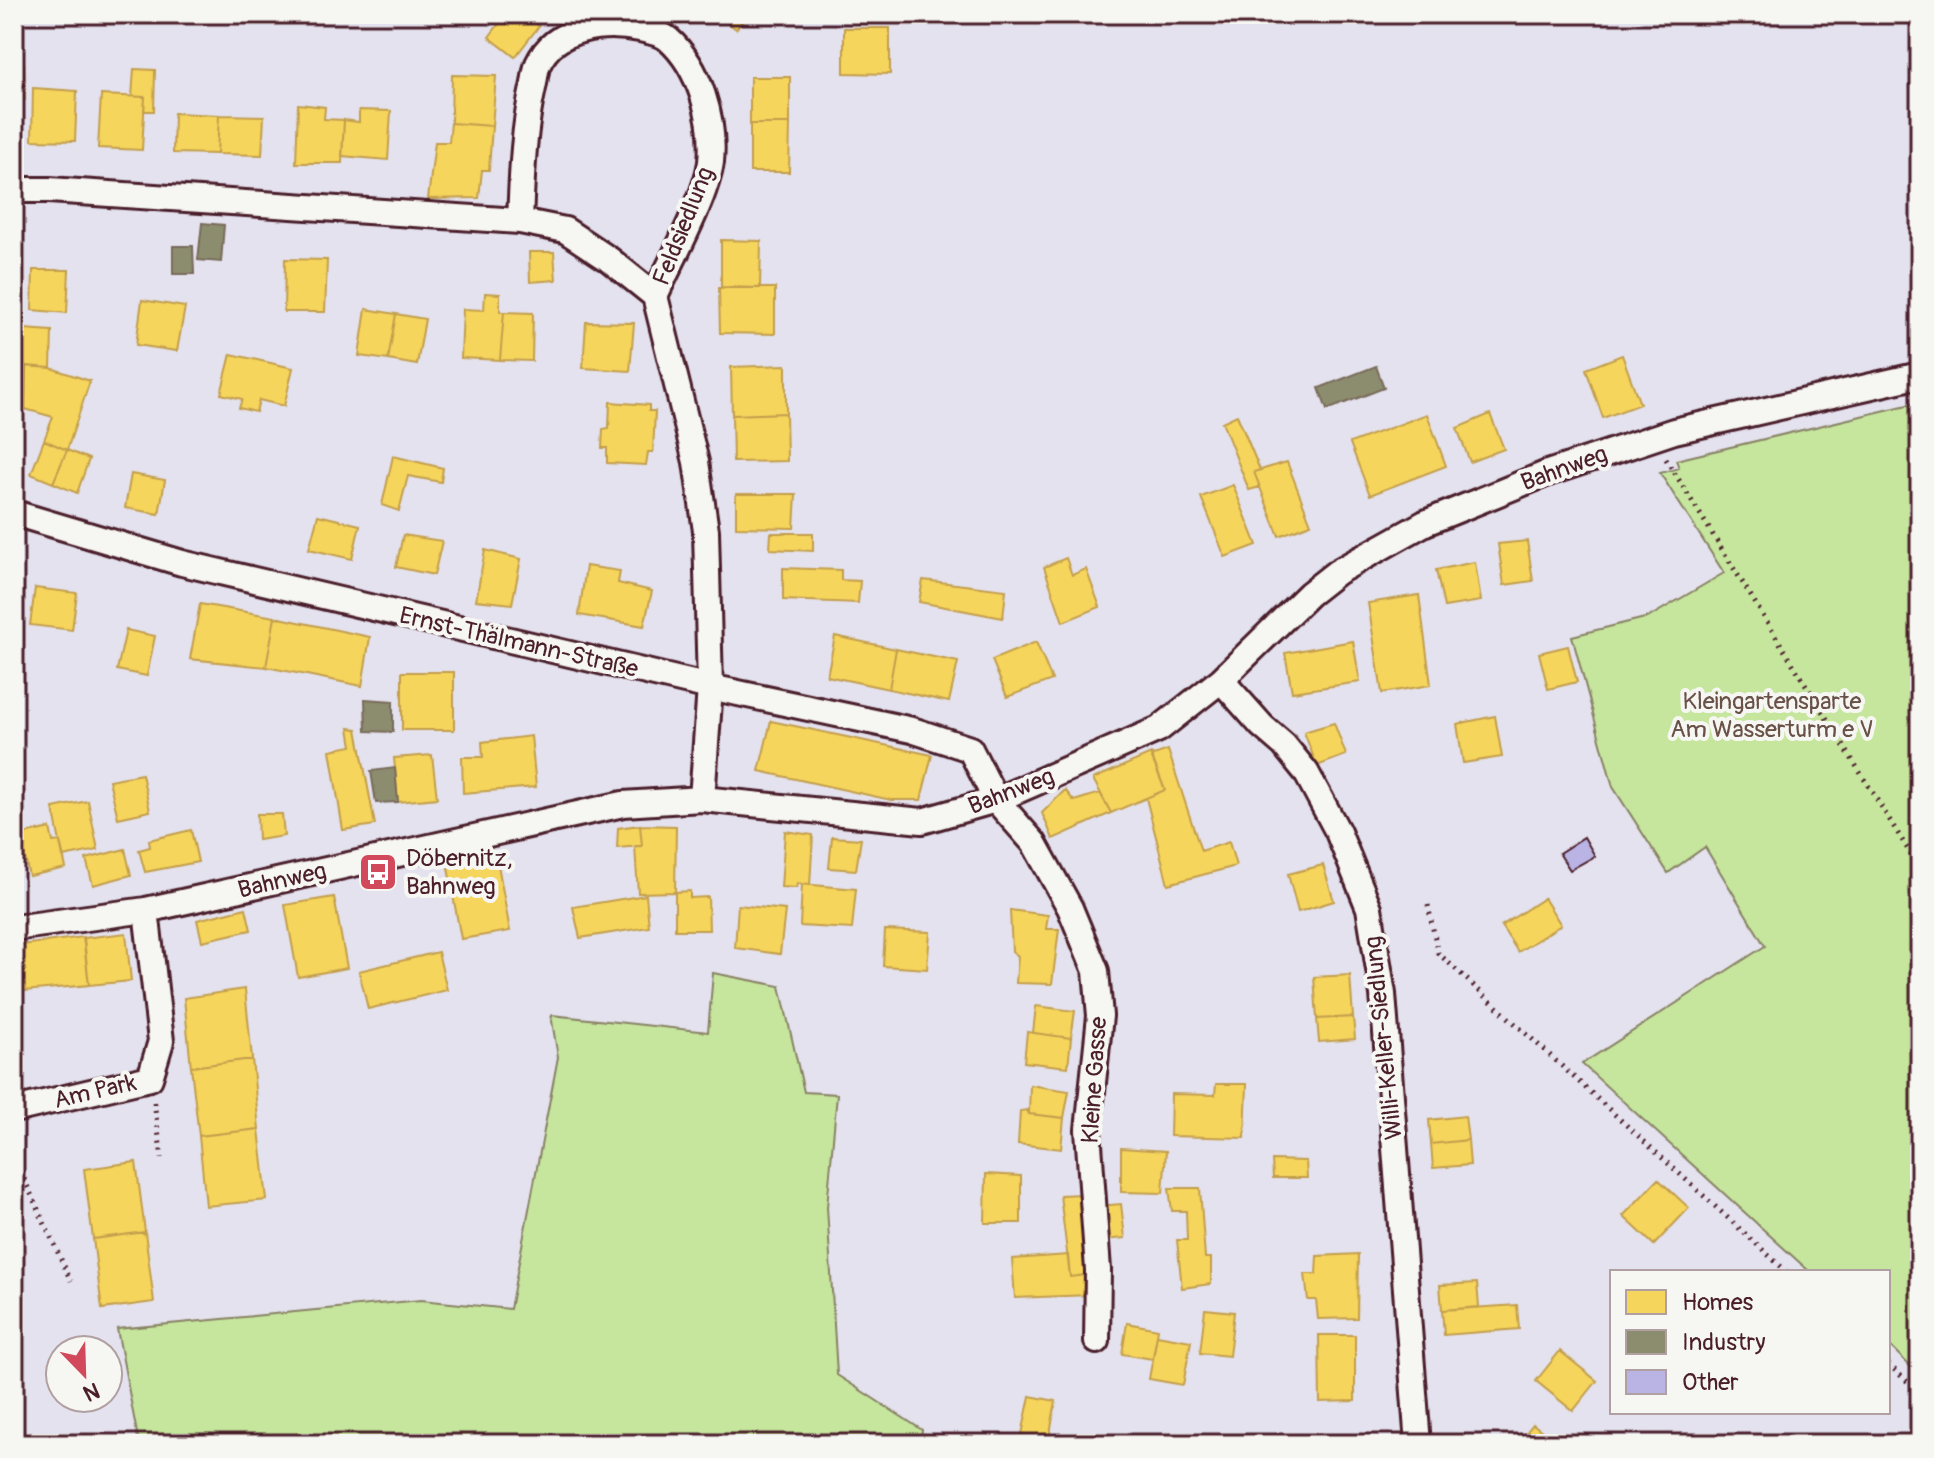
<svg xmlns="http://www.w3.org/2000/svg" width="1934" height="1458" font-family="Pangolin,sans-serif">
	<rect width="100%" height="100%" fill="#e4e2ee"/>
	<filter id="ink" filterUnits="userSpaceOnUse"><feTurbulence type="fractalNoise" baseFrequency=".0125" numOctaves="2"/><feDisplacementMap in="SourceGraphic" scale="16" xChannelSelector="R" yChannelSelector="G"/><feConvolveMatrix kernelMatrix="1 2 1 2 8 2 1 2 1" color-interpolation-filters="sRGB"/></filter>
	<g filter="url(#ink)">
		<path fill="#c6e69e" stroke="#888264" stroke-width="2" d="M 1920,402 L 1920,1376 L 1888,1344 L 1888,1272 L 1810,1272 L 1582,1064 L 1765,946 L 1705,847 L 1668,873 L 1613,787 L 1572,636 L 1649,617 L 1724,573 L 1660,473 L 1679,468 L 1676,460 Z
			M 713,973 L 780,986 L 804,1092 L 837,1094 L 827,1207 L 837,1375 L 922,1430 L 920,1444 L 139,1444 L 117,1329 L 421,1300 L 510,1309 L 558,1057 L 551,1015 L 708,1032 Z"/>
		<path fill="#f6d55c" stroke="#c29e4d" stroke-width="2" d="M 484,14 L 522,14 L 539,26 L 515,57 L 489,37 L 498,25 Z
			M 716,14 L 749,14 L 736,29 Z
			M 844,28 L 890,28 L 890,74 L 844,73 Z
			M 14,64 L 24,64 L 25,100 L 14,100 Z
			M 134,69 L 155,70 L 154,111 L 144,111 L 145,97 L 132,97 Z
			M 452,75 L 496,76 L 492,126 L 451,123 Z
			M 750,77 L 790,77 L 790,124 L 750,124 Z
			M 33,88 L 77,91 L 75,141 L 32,140 Z
			M 101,95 L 145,97 L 142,150 L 98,148 Z
			M 298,104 L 325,107 L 324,119 L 344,120 L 342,163 L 296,163 Z
			M 359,110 L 391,111 L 388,160 L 342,156 L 344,120 L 359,122 Z
			M 174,113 L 219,115 L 217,154 L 173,153 Z
			M 219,115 L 264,116 L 262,155 L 217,154 Z
			M 451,123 L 492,126 L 489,170 L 482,170 L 479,198 L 428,199 L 435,142 L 449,142 Z
			M 750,124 L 790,124 L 789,172 L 750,172 Z
			M 721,240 L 761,241 L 760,288 L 721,287 Z
			M 529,252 L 554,252 L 556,280 L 530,282 Z
			M 285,259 L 327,260 L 325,312 L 284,312 Z
			M 33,270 L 69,270 L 67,313 L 32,310 Z
			M 719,288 L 775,288 L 775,334 L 720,333 Z
			M 485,293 L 500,294 L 500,312 L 504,312 L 500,360 L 461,358 L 463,309 L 484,310 Z
			M 142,300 L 185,307 L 177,351 L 136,345 Z
			M 366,309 L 396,314 L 388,360 L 359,356 Z
			M 504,312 L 533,313 L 532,361 L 500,360 Z
			M 396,314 L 425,319 L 417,365 L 388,360 Z
			M 586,322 L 634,323 L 630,371 L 583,368 Z
			M 24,329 L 52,331 L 51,368 L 23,366 Z
			M 231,354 L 293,368 L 284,406 L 259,400 L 256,412 L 239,408 L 242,399 L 221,394 Z
			M 1622,355 L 1640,404 L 1603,418 L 1586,369 Z
			M 786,365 L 786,413 L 732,415 L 731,367 Z
			M 26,366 L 51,368 L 90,381 L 67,450 L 44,440 L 53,417 L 25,409 Z
			M 14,369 L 19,369 L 16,403 L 14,403 Z
			M 610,402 L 649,405 L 649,411 L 655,411 L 653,452 L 648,452 L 646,465 L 607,463 L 607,448 L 602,448 L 603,429 L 609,428 Z
			M 786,413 L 787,461 L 733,462 L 732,415 Z
			M 1427,414 L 1446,466 L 1370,495 L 1350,443 Z
			M 1490,414 L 1504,449 L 1470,462 L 1457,428 Z
			M 1237,415 L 1260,470 L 1254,472 L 1260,487 L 1249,490 L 1222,422 Z
			M 44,440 L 67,450 L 53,483 L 31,474 Z
			M 67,450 L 89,459 L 77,493 L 53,483 Z
			M 393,456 L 443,468 L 441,482 L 408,476 L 399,511 L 382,505 Z
			M 1287,462 L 1311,524 L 1279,536 L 1254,472 Z
			M 131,474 L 165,480 L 159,514 L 125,508 Z
			M 1233,485 L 1257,545 L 1225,557 L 1201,497 Z
			M 736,494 L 796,494 L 794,528 L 736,527 Z
			M 318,515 L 360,525 L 352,559 L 309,549 Z
			M 771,533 L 813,533 L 813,551 L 770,549 Z
			M 403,535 L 442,541 L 434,575 L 396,567 Z
			M 1527,541 L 1533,581 L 1504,585 L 1498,544 Z
			M 485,550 L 521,559 L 512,604 L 476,600 Z
			M 1066,558 L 1072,575 L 1086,569 L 1100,607 L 1063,622 L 1044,567 Z
			M 1475,562 L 1481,601 L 1444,607 L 1436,570 Z
			M 586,566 L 620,571 L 618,583 L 652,591 L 644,626 L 579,615 Z
			M 783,568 L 841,570 L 841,580 L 860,581 L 858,603 L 783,600 Z
			M 923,580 L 1006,590 L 1003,618 L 919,602 Z
			M 35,588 L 77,593 L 72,630 L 30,625 Z
			M 1419,595 L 1431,685 L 1382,693 L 1368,603 Z
			M 200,604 L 275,617 L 266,667 L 190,659 Z
			M 275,617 L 370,637 L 362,686 L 266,667 Z
			M 126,630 L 155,636 L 147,676 L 117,670 Z
			M 835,636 L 896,649 L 889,689 L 827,676 Z
			M 1353,641 L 1360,682 L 1292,692 L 1285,653 Z
			M 1036,642 L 1052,680 L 1007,697 L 992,660 Z
			M 1568,646 L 1577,682 L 1548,689 L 1539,653 Z
			M 896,649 L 958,662 L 949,702 L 889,689 Z
			M 402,672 L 454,672 L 454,730 L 402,730 Z
			M 1495,716 L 1502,757 L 1463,763 L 1457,724 Z
			M 771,721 L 932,755 L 921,800 L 891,800 L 759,771 Z
			M 1334,723 L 1346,755 L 1317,766 L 1304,732 Z
			M 349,728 L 357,729 L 375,825 L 343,830 L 330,750 L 352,746 Z
			M 531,736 L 536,787 L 463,793 L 462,757 L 483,757 L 482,742 Z
			M 1168,750 L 1201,851 L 1229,842 L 1236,866 L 1168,884 L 1146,798 L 1165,790 L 1151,756 Z
			M 1151,754 L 1165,790 L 1111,813 L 1093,779 Z
			M 432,755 L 437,798 L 398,802 L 394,758 Z
			M 142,774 L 150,811 L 118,818 L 109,780 Z
			M 1065,790 L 1074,801 L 1100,793 L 1111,813 L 1053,839 L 1042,813 Z
			M 88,801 L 98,850 L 63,857 L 53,808 Z
			M 257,814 L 282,814 L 284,836 L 258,840 Z
			M 640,825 L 676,826 L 675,892 L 638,893 L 635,846 L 642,846 Z
			M 640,825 L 642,846 L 617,848 L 618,828 Z
			M 50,828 L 53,842 L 60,841 L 66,868 L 29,876 L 20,835 Z
			M 191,830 L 198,862 L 145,872 L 139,850 L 150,847 L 149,840 Z
			M 785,831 L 813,835 L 810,885 L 797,884 L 796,888 L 781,887 Z
			M 832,837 L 861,839 L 856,870 L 829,868 Z
			M 125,849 L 131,875 L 93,885 L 86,859 Z
			M 497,859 L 510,931 L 461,939 L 448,868 Z
			M 1323,865 L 1334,901 L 1298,912 L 1288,874 Z
			M 802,884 L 856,889 L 852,929 L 800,926 Z
			M 690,891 L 690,898 L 708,897 L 709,930 L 675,930 L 675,892 Z
			M 646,895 L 649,927 L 580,938 L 573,907 Z
			M 334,897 L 347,968 L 298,977 L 285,905 Z
			M 1544,898 L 1561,925 L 1518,952 L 1501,926 Z
			M 738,905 L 785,910 L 780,954 L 735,948 Z
			M 246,908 L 251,930 L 202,941 L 197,920 Z
			M 1010,910 L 1048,915 L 1046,929 L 1059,929 L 1052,984 L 1016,983 L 1018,956 L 1012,951 Z
			M 885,930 L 930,932 L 927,969 L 883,966 Z
			M 126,933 L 131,981 L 89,985 L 84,938 Z
			M 83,937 L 89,985 L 14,992 L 14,946 Z
			M 438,952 L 447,990 L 368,1009 L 359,971 Z
			M 1350,975 L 1353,1017 L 1317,1019 L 1314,977 Z
			M 245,989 L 252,1059 L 191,1067 L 184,998 Z
			M 1036,1006 L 1075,1011 L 1071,1038 L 1033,1033 Z
			M 1353,1017 L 1355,1039 L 1319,1042 L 1317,1019 Z
			M 1027,1032 L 1071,1038 L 1068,1067 L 1024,1062 Z
			M 252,1059 L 259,1129 L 199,1136 L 191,1067 Z
			M 1216,1084 L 1247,1084 L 1245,1138 L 1170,1136 L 1171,1094 L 1215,1095 Z
			M 1030,1085 L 1069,1091 L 1064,1118 L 1029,1114 Z
			M 1027,1110 L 1029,1114 L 1064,1118 L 1061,1149 L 1018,1144 L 1020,1111 Z
			M 1465,1116 L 1468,1140 L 1431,1144 L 1429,1120 Z
			M 259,1129 L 267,1200 L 206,1206 L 199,1136 Z
			M 1468,1140 L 1470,1165 L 1433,1168 L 1431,1144 Z
			M 1121,1148 L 1166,1151 L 1163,1193 L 1121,1192 Z
			M 1272,1160 L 1306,1161 L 1307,1178 L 1273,1178 Z
			M 136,1162 L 145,1232 L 93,1239 L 84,1169 Z
			M 986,1174 L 1021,1176 L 1021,1223 L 985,1223 Z
			M 1658,1179 L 1689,1208 L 1654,1245 L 1623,1216 Z
			M 1169,1188 L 1200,1188 L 1205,1258 L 1211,1258 L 1211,1284 L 1182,1288 L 1177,1240 L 1187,1240 L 1186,1211 L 1172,1211 Z
			M 1082,1194 L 1094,1274 L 1070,1277 L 1060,1195 Z
			M 1121,1204 L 1125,1238 L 1103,1240 L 1099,1206 Z
			M 145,1232 L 154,1302 L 102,1309 L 93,1239 Z
			M 1358,1254 L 1357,1318 L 1318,1319 L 1316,1300 L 1308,1300 L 1305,1274 L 1316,1274 L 1317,1256 Z
			M 1068,1255 L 1070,1277 L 1094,1274 L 1090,1295 L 1015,1298 L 1012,1259 Z
			M 1477,1283 L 1479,1307 L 1442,1310 L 1440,1285 Z
			M 1517,1305 L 1519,1329 L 1444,1335 L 1442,1310 Z
			M 1205,1309 L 1234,1312 L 1229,1356 L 1200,1353 Z
			M 1127,1323 L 1158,1329 L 1153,1359 L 1122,1354 Z
			M 1157,1335 L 1191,1341 L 1183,1385 L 1149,1379 Z
			M 1319,1335 L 1355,1335 L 1355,1401 L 1320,1402 Z
			M 1560,1351 L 1597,1381 L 1573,1411 L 1536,1381 Z
			M 1030,1396 L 1056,1401 L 1048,1444 L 1020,1444 Z
			M 1533,1424 L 1552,1439 L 1549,1444 L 1517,1444 Z"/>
		<path fill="#8c8c6e" stroke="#786b5a" stroke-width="2" d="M 202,223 L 224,225 L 221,262 L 198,260 Z
			M 173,246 L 193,246 L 194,274 L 173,274 Z
			M 1376,366 L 1384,388 L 1327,410 L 1319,388 Z
			M 365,699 L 393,701 L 393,732 L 366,731 Z
			M 395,768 L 398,802 L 376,803 L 371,771 Z"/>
		<path fill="#bab4e5" stroke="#4a1f2b" stroke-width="2" d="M 1584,837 L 1595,856 L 1570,870 L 1559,853 Z"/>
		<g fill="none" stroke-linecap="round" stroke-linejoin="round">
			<defs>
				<path id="minor" d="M 14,190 L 49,190 L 520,221 L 565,230 L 610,260 L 655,296 L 696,462 L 706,531 L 710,687 L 702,799
					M 520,221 C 522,176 523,132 533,88 C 535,81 535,71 538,64 C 556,26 604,22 640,29 C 648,31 661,33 668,39 C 700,67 715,121 711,162 C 706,198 671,261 655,296
					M 14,513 L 182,563 L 710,687 L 912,730 L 970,749 L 996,800 L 1034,843 L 1070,908 L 1096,971 L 1100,1016 L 1088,1130 L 1098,1270 L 1097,1341
					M 1221,680 L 1262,726 L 1284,745 L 1306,772 L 1338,832 L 1369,908 L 1383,994 L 1418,1444
					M 14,928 L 146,910 L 623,804 L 702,799 L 922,821 L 996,800 L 1159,729 L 1221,680 L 1309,594 L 1337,572 L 1425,523 L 1548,473 L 1674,431 L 1920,375
					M 14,1110 L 150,1078 L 161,1041 L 146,910"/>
			</defs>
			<use href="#minor" stroke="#4a1f2b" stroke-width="30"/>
			<path stroke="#4a1f2b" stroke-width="5" stroke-dasharray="2 6" stroke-linecap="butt" d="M 1666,459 L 1920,869
				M 1428,905 L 1438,953 L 1787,1272
				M 154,1102 L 162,1158
				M 14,1157 L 71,1281
				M 1888,1364 L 1920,1393"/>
			<use href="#minor" stroke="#f6f6f2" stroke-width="24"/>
		</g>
	</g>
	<defs>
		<symbol id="bus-square" viewBox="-11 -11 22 22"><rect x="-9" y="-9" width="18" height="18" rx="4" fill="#d1495b" stroke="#f6f6f2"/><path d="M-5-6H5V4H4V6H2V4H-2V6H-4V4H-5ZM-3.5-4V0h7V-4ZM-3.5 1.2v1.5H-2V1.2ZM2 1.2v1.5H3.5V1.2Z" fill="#fff"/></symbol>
	</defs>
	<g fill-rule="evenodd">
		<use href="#bus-square" x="356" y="850" width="44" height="44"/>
	</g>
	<g text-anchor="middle" stroke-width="8" stroke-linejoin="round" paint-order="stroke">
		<g font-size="24" fill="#4a1f2b" stroke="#f6f6f2">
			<text transform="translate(683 226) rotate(-68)" y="8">Feldsiedlung</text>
			<text transform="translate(1564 468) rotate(-20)" y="8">Bahnweg</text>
			<text transform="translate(519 642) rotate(13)" y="8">Ernst-Thälmann-Straße</text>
			<text transform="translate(1011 791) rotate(-21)" y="8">Bahnweg</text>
			<text transform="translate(282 880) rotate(-13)" y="8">Bahnweg</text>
			<text transform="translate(1383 1038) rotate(-96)" y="8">Willi-Keller-Siedlung</text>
			<text transform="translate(1094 1080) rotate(-86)" y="8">Kleine Gasse</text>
			<text transform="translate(95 1091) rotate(-13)" y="8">Am Park</text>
		</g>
		<g font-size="24" fill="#695148" stroke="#f6f6f2">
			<text x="1772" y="709">Kleingartensparte<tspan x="1772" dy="28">Am Wasserturm e V</tspan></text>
		</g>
		<g font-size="24" fill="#4a1f2b" stroke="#f6f6f2" text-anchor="start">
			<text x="406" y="866">Döbernitz,<tspan x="406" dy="28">Bahnweg</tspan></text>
		</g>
	</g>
	<rect width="1934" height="1458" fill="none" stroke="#f6f6f2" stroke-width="48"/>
	<rect x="24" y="24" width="1886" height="1410" fill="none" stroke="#4a1f2b" stroke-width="3" filter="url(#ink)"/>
	<rect x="1610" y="1270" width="280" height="144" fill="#f6f6f2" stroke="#b1a0a2" stroke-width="2"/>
	<rect x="1626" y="1290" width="40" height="24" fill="#f6d55c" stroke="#b1a0a2" stroke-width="2"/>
	<text x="1682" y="1310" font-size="24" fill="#4a1f2b">Homes</text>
	<rect x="1626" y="1330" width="40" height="24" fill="#8c8c6e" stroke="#b1a0a2" stroke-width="2"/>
	<text x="1682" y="1350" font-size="24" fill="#4a1f2b">Industry</text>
	<rect x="1626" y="1370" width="40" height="24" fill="#bab4e5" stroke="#b1a0a2" stroke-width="2"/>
	<text x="1682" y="1390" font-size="24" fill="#4a1f2b">Other</text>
	<g transform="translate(84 1374) rotate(157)"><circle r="38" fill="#f6f6f2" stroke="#b1a0a2" stroke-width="2"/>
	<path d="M0-6L14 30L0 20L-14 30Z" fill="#d1495b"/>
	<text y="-12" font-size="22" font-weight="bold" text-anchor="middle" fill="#4a1f2b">N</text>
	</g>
</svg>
